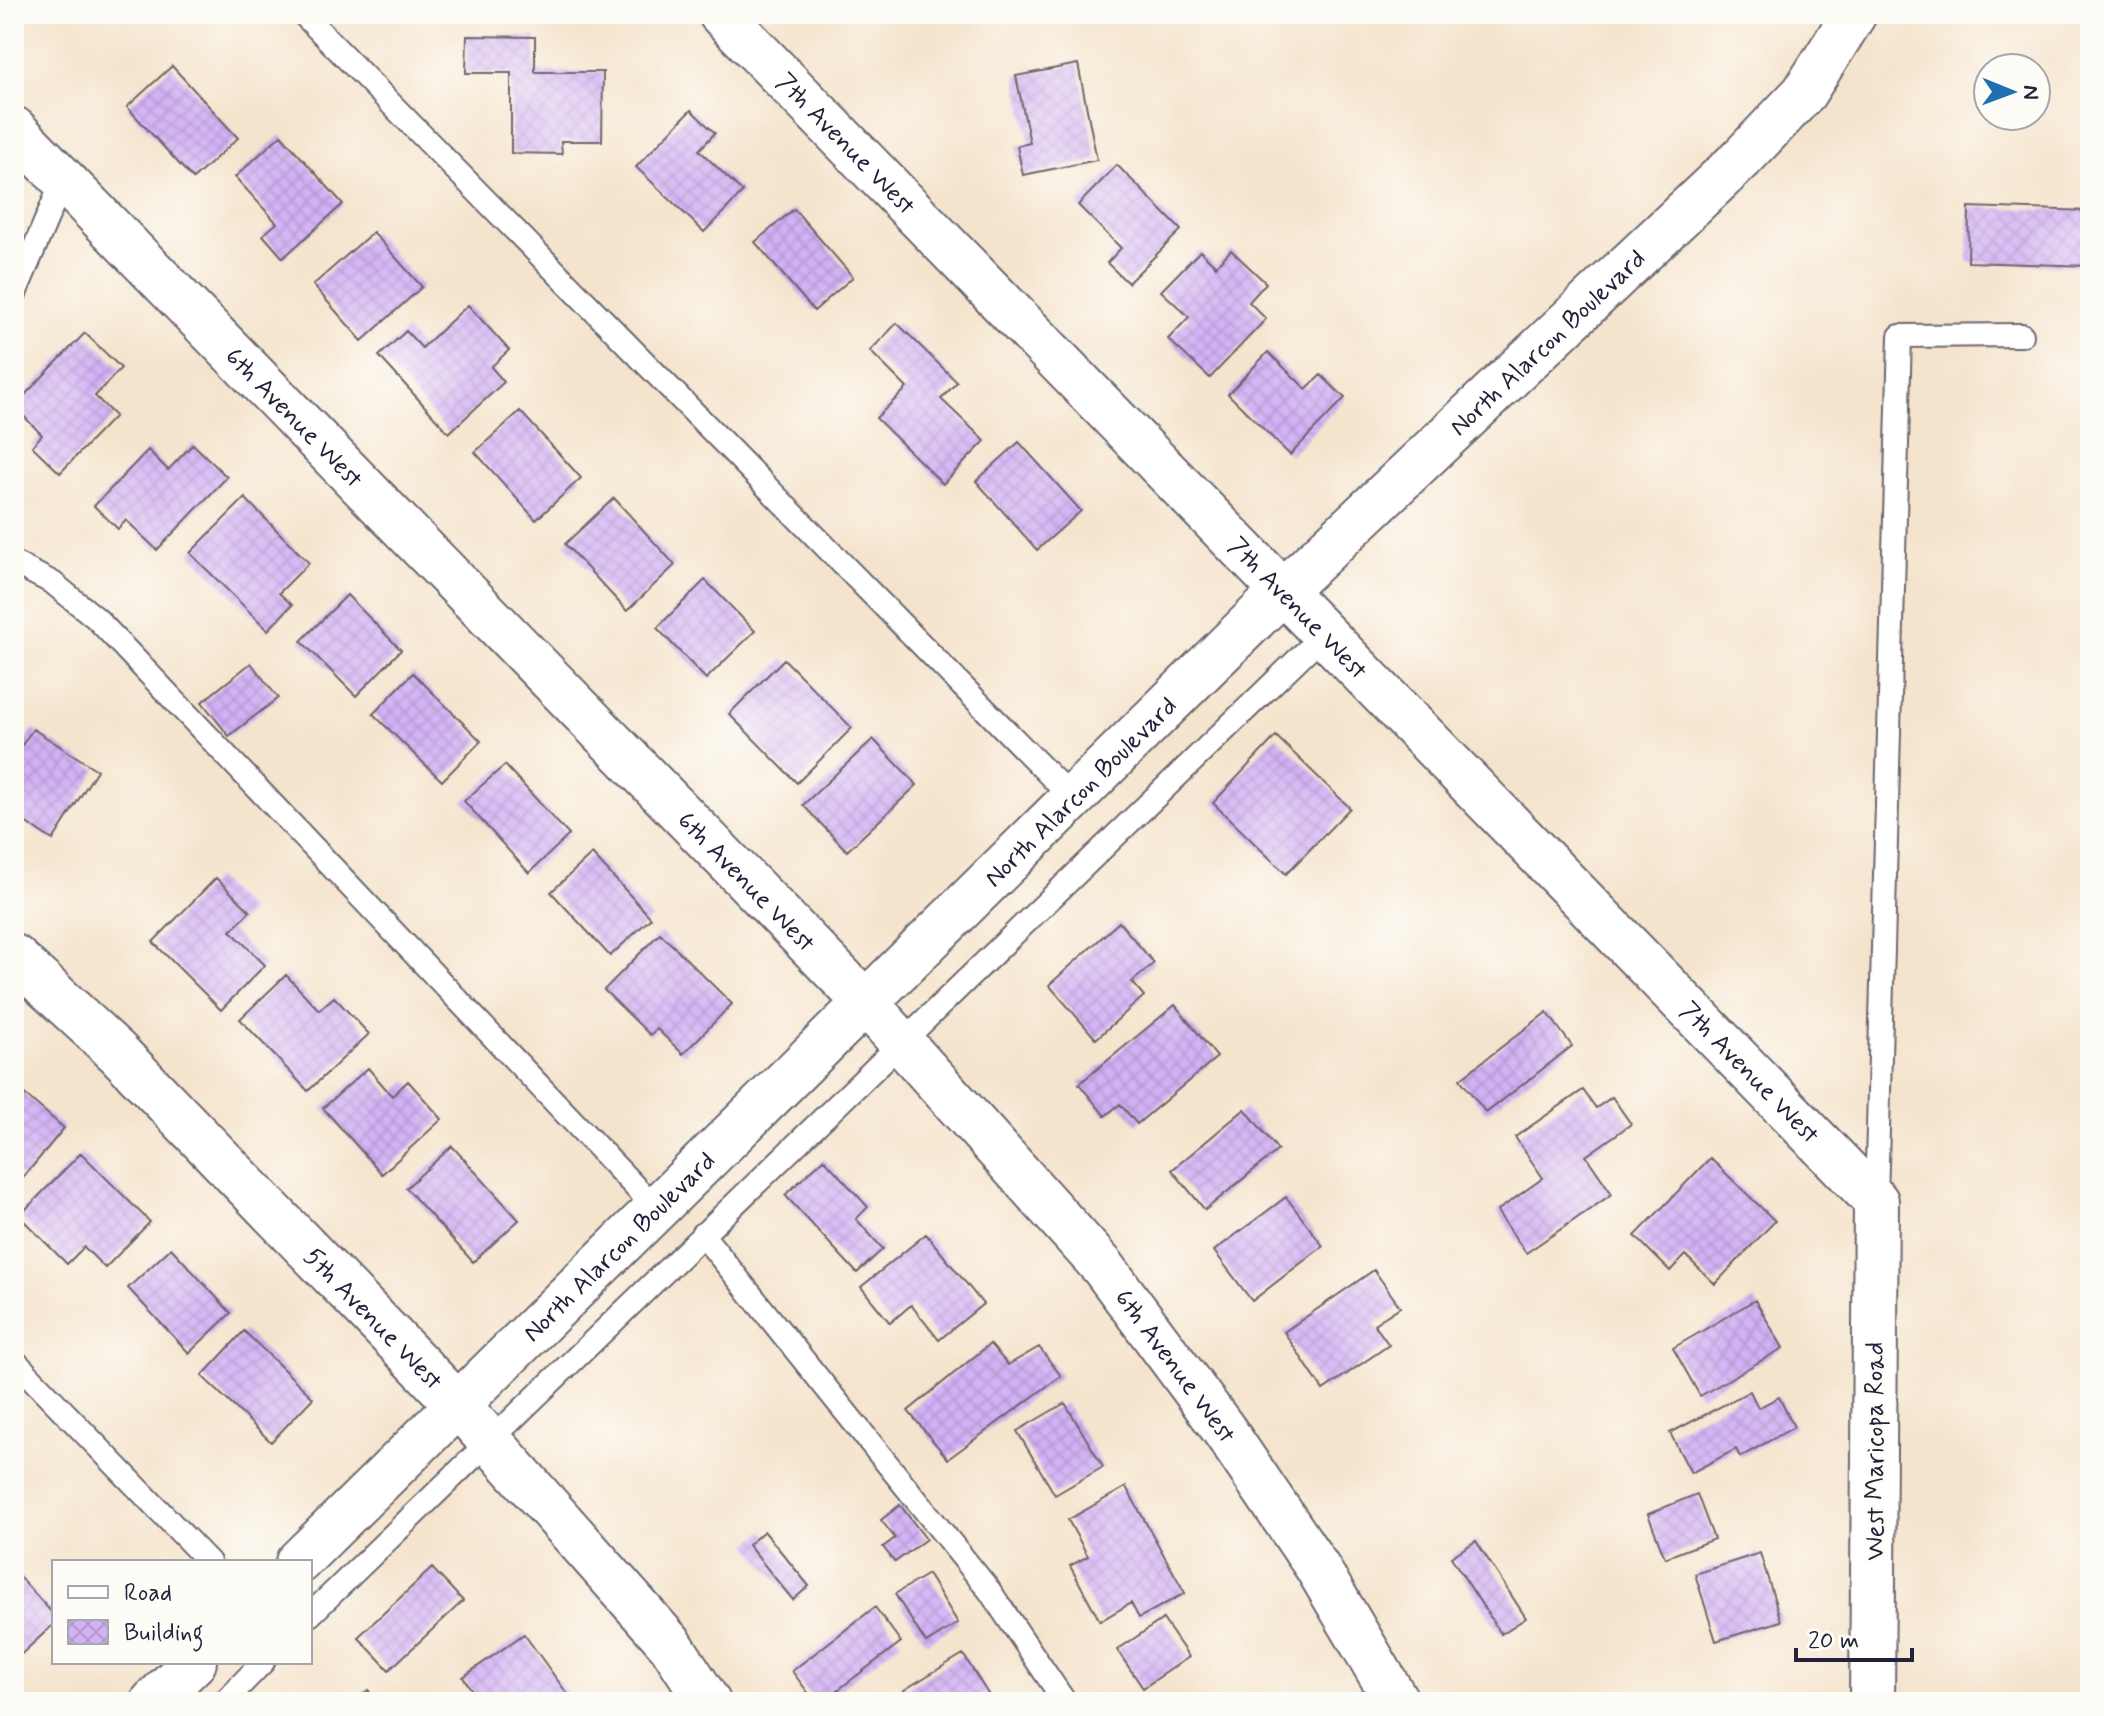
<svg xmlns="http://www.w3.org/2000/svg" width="2104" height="1716" font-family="Mynerve,sans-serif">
	<defs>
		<pattern id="building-cross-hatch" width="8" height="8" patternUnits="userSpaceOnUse" patternTransform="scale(2)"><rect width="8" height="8" fill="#d3b1f5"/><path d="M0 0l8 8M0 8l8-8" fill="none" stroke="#b598d3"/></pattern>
	</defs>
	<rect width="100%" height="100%" fill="#fdfcf7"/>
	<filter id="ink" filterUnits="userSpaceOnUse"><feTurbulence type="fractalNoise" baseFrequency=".0125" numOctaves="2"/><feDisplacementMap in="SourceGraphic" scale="16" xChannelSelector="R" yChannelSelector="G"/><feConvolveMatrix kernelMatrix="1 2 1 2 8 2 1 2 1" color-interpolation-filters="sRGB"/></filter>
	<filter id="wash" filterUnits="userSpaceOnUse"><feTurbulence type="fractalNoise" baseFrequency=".006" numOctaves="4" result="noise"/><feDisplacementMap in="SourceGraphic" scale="32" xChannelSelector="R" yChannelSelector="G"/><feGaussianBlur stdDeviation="1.8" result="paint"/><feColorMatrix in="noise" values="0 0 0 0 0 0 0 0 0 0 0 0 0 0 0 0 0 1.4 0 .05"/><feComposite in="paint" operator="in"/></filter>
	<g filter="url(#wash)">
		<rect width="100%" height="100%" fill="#f5e4cd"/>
		<g id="blocks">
			<path fill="url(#building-cross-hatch)" d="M 467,36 L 535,37 L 535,72 L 603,72 L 602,141 L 561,141 L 562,154 L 511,153 L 511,73 L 466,73 Z
				M 1078,64 L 1097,160 L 1023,175 L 1017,146 L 1030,143 L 1016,76 Z
				M 172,66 L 238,138 L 193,179 L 127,107 Z
				M 691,110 L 715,133 L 699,150 L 743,192 L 704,232 L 636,167 Z
				M 281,135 L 343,204 L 283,258 L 263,235 L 277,223 L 235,177 Z
				M 1117,165 L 1181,230 L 1128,283 L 1107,263 L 1121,248 L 1078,205 Z
				M 1969,207 L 2090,211 L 2090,266 L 1968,262 Z
				M 794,209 L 853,277 L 814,311 L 755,242 Z
				M 373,232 L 422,287 L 362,341 L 313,285 Z
				M 1231,250 L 1266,283 L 1249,302 L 1266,319 L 1210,378 L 1168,339 L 1189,317 L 1161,291 L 1200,251 L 1216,266 Z
				M 468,305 L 509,350 L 491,367 L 504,382 L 449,433 L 379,356 L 406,331 L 422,348 Z
				M 897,323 L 957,382 L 941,399 L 985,441 L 943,484 L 876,418 L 907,388 L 870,351 Z
				M 85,333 L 121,368 L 95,396 L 115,416 L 60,473 L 32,446 L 42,435 L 14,406 Z
				M 1268,352 L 1306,389 L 1321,375 L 1345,398 L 1290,455 L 1228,394 Z
				M 520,411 L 581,478 L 536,520 L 475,452 Z
				M 1019,442 L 1081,511 L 1037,550 L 976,481 Z
				M 193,444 L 227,477 L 157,550 L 126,520 L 118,529 L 94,506 L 148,450 L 168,470 Z
				M 245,498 L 309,563 L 279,593 L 292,605 L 268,630 L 190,553 Z
				M 614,498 L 675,565 L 627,611 L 565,544 Z
				M 705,580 L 755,631 L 706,679 L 657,628 Z
				M 347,595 L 401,650 L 356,696 L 301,641 Z
				M 784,659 L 852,728 L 797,783 L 729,714 Z
				M 251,663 L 278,698 L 229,736 L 202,702 Z
				M 413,673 L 481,741 L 442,781 L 373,714 Z
				M 33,729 L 97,770 L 53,840 L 14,815 L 14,740 L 22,745 Z
				M 1276,736 L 1350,808 L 1286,874 L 1213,803 Z
				M 873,739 L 917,785 L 847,851 L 803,805 Z
				M 505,765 L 569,835 L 529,873 L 464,801 Z
				M 592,854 L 651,918 L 610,956 L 551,892 Z
				M 216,878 L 250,911 L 231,931 L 265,965 L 221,1010 L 153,942 Z
				M 1119,922 L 1154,963 L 1132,982 L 1144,996 L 1096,1039 L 1049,985 Z
				M 660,933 L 732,1004 L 683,1054 L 657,1029 L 650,1035 L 604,990 Z
				M 286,975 L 319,1010 L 334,997 L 369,1034 L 308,1091 L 240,1019 Z
				M 1175,1005 L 1217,1057 L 1137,1124 L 1120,1104 L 1105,1116 L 1079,1084 Z
				M 1547,1012 L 1572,1046 L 1486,1113 L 1460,1079 Z
				M 368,1068 L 392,1096 L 408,1081 L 442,1119 L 382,1174 L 323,1108 Z
				M 14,1085 L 64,1128 L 23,1178 L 14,1171 Z
				M 1583,1090 L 1596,1108 L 1612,1097 L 1631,1124 L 1586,1156 L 1612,1194 L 1526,1253 L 1497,1211 L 1543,1178 L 1515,1137 Z
				M 1245,1109 L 1278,1150 L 1205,1210 L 1172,1170 Z
				M 452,1146 L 519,1220 L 473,1262 L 406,1188 Z
				M 81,1153 L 150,1222 L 105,1268 L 84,1247 L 67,1264 L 19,1216 Z
				M 1710,1158 L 1775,1221 L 1715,1284 L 1685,1255 L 1670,1271 L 1635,1236 Z
				M 824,1159 L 868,1207 L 856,1219 L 883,1249 L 857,1273 L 785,1195 Z
				M 1286,1197 L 1323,1246 L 1252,1301 L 1214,1251 Z
				M 926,1234 L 983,1304 L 939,1340 L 911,1305 L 890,1323 L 861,1287 Z
				M 171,1248 L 231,1313 L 189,1353 L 128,1288 Z
				M 1374,1270 L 1400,1307 L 1374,1324 L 1389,1345 L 1323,1390 L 1284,1332 Z
				M 1755,1300 L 1783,1348 L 1700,1396 L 1673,1348 Z
				M 244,1331 L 313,1398 L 271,1442 L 202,1376 Z
				M 990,1344 L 1008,1365 L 1039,1347 L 1061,1376 L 948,1459 L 908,1411 Z
				M 1750,1391 L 1758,1408 L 1779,1397 L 1794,1427 L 1740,1457 L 1736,1449 L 1691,1473 L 1670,1433 Z
				M 1065,1403 L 1103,1467 L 1055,1495 L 1017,1431 Z
				M 1126,1487 L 1185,1593 L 1139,1618 L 1131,1603 L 1100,1621 L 1070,1566 L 1088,1556 L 1068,1520 Z
				M 1697,1494 L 1714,1539 L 1665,1558 L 1648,1514 Z
				M 900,1505 L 926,1539 L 895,1562 L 883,1547 L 895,1538 L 881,1520 Z
				M 764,1531 L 809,1586 L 793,1600 L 748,1545 Z
				M 1476,1541 L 1526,1618 L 1501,1634 L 1451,1557 Z
				M 1760,1553 L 1781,1621 L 1716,1641 L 1695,1574 Z
				M 432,1568 L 463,1601 L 389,1670 L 358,1637 Z
				M 16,1573 L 54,1615 L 54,1624 L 14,1661 Z
				M 928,1574 L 958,1623 L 926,1643 L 895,1594 Z
				M 875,1607 L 901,1642 L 822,1702 L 815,1702 L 792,1671 Z
				M 1163,1619 L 1189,1657 L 1143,1688 L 1117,1650 Z
				M 524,1634 L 571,1699 L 480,1702 L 463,1677 Z
				M 963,1654 L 993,1702 L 911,1702 L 904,1690 Z
				M 368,1690 L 378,1702 L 354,1702 Z"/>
		</g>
	</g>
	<g filter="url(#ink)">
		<use href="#blocks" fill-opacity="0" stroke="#6c666e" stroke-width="2"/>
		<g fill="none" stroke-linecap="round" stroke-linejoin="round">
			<defs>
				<path id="service" d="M 303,14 L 1073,799
					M 14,296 L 63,180
					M 14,563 L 53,583 L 97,619 L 658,1211
					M 1876,1200 L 1900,336 L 2022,335
					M 702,1234 L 989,1590 L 1065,1702
					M 14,1360 L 209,1562
					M 310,1615 L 1325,633
					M 224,1702 L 263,1662"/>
				<g id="minor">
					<path id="s1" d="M 721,14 L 1876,1201 L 1872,1702"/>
					<path id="s2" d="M 14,129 L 867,1004 L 1103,1267 L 1224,1430 L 1317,1567 L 1397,1702"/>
					<path id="s3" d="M 14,957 L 117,1052 L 459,1406 L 671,1645 L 708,1702"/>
					<path id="s4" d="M 298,1562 L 1284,590 L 1742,158 L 1804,93 L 1854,14"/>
					<path d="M 153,1702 L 194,1662"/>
				</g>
			</defs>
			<use href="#service" stroke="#6c666e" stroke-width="26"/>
			<use href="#minor" stroke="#6c666e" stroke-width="48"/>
			<use href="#service" stroke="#fff" stroke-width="22"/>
			<use href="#minor" stroke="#fff" stroke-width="44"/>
		</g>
	</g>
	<g text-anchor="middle" stroke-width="6" stroke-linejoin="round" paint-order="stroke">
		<g font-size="26" fill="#22223b" stroke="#fdfcf7">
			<text dy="9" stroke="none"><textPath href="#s1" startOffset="180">7th Avenue West</textPath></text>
			<text dy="9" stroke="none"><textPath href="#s4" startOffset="1746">North Alarcon Boulevard</textPath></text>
			<text dy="9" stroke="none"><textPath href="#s2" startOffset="402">6th Avenue West</textPath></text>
			<text dy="9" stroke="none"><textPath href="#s1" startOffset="828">7th Avenue West</textPath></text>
			<text dy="9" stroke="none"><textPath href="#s4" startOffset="1098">North Alarcon Boulevard</textPath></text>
			<text dy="9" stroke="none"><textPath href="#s2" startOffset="1050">6th Avenue West</textPath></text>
			<text dy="9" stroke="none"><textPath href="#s1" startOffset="1476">7th Avenue West</textPath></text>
			<text dy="9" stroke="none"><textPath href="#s4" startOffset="450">North Alarcon Boulevard</textPath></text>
			<text dy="9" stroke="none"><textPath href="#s3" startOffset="510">5th Avenue West</textPath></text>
			<text dy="9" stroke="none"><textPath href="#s2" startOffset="1698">6th Avenue West</textPath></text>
			<text transform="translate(1874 1451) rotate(-90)" y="9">West Maricopa Road</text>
		</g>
	</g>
	<rect width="2104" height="1716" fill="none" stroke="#fdfcf7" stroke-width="48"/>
	<rect x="52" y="1560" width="260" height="104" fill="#fdfcf7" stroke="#a5a5ac" stroke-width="2"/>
	<rect x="68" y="1586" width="40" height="12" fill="#ffffff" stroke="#a5a5ac" stroke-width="2"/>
	<text x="124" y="1600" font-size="24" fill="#22223b">Road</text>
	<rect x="68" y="1620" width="40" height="24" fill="url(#building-cross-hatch)" stroke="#a5a5ac" stroke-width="2"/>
	<text x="124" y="1640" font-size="24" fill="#22223b">Building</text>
	<g transform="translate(2012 92) rotate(91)"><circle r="38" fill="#fdfcf7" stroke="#a5a5ac" stroke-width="2"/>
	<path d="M0-6L14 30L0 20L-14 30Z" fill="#1f6fb2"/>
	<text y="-12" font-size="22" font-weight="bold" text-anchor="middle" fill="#22223b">N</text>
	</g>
	<path d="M1796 1648v12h116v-12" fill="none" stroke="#22223b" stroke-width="4"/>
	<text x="1808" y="1648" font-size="24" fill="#22223b" stroke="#fdfcf7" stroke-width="6" paint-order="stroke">20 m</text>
</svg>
